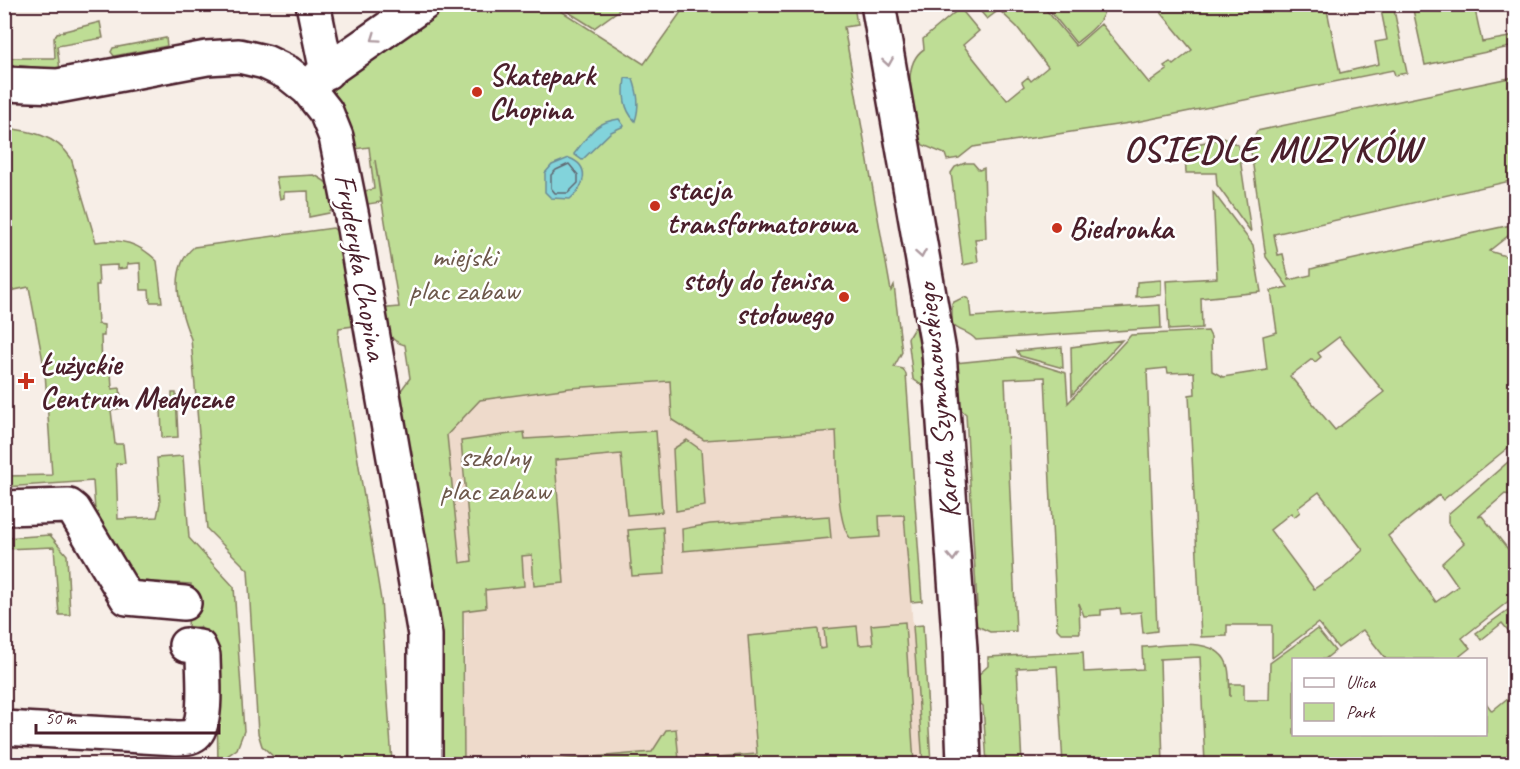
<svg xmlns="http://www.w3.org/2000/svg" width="1520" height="769" font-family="Caveat,sans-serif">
	<rect width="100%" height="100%" fill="#f7eee7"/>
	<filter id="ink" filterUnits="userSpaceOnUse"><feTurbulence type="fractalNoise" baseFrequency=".0167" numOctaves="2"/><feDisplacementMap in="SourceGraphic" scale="12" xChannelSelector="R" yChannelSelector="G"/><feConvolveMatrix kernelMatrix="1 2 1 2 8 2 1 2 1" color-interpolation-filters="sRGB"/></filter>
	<g filter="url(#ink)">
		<path fill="#eedacb" d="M 894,368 L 923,764 L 464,764 L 465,629 L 447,435 L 480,400 L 570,388 Z"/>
		<path fill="#bedd95" stroke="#847e60" stroke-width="1.5" fill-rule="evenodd" d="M 440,5 L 552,5 L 644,64 L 686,5 L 854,5 L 857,25 L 844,27 L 891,291 L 894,285 L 902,352 L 894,367 L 903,369 L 906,374 L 922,601 L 911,602 L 904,515 L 879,516 L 880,537 L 851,539 C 835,523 838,455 836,431 L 704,440 L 672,420 L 670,381 L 570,388 L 480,400 L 447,435 L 460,563 L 472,561 L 461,441 L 524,432 L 525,439 L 656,431 L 662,512 L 627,515 L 621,454 L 555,460 L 564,583 L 534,586 L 532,555 L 522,556 L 524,586 L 485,590 L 486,608 L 463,611 L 464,764 L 440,764 L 440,614 L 412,488 L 399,393 L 410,378 L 405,345 C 387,341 383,324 377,309 L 399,307 L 375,160 L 381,202 L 356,206 L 355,193 L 374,189 L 369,147 L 347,150 L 330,97 L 338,82 Z
			M 571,5 L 571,4 L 626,5 L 594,28 L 557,5 Z
			M 1045,5 L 1105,5 C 1104,23 1089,32 1076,43 Z
			M 1326,5 L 1340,73 L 1379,64 L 1375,42 L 1387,40 L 1380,5 L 1393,5 L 1407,73 L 1395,75 L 1393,70 L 1136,122 L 973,147 L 959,158 L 947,160 L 945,154 L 923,145 L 919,138 C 915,113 898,66 924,49 L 923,39 L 960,8 L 979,31 L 963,45 L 1007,100 L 1024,86 L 1022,82 L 1028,77 L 1031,81 L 1048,67 L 1017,27 L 999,10 L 987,19 L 975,5 L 1042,5 L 1076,46 L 1101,24 L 1149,83 L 1167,70 L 1164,66 L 1170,62 L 1173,65 L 1192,50 L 1155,5 Z
			M 1412,5 L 1474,5 L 1482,42 L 1515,36 L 1515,46 L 1425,65 Z
			M 100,22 L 103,38 L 57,46 L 60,70 L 5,64 L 5,58 L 55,58 L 54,38 L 57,33 Z
			M 166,38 L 167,46 L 114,56 L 111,52 L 113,48 Z
			M 1514,77 L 1515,180 L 1274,234 L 1278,255 L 1283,254 L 1289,280 L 1311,275 L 1311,269 L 1318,267 L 1511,225 L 1513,232 L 1489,251 L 1515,259 L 1515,442 L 1443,500 L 1439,495 L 1388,536 L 1436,602 L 1458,586 L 1442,563 L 1464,543 L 1448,523 L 1448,514 L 1515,456 L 1515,490 L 1510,495 L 1505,494 L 1478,517 L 1482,516 L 1515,558 L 1515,596 L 1462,638 L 1470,648 L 1456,659 L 1386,659 L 1363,630 L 1338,648 L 1318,623 L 1272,658 L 1272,625 L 1227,625 L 1227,636 L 1201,637 L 1189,395 L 1195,394 L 1194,372 L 1168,373 L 1167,368 L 1147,370 L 1157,631 L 1143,633 L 1141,612 L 1121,614 L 1120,608 L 1101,610 L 1101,615 L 1084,616 L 1079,603 L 1080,633 L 1061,633 L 1057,629 L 1045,377 L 1005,379 L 1016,631 L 990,632 L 973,624 L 970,610 L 977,606 L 966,414 L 952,402 L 955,363 L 1015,357 L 1066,373 L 1068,403 L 1131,335 L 1208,331 L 1211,337 L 1212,371 L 1223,377 L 1267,370 L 1263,336 L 1277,332 L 1271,291 L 1288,287 L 1266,257 L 1250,145 L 1257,131 ZM 1339,337 L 1384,392 L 1335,430 L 1290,376 L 1312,359 L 1315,362 L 1321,357 L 1318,353 ZM 1319,492 L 1363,550 L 1339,572 L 1314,589 L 1270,530 L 1291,513 L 1294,517 L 1300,512 L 1298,508 Z
			M 5,128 C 30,131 56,135 71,158 L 96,242 C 121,238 139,243 157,261 L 162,302 L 150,302 L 149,290 L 141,290 L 140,263 L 127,264 L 127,268 L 117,269 L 117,265 L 98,266 L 99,285 L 96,285 L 98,324 L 104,325 L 104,336 L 101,336 L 102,371 L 111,371 L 112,389 L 120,388 L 122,408 L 111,410 L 115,444 L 123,444 L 125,463 L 116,464 L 118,519 L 157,517 L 160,503 L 157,458 L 183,456 L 189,538 L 234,587 L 244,731 L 237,749 L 223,759 L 223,764 L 218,764 L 216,644 L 200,627 L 188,627 L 191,584 L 137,581 L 100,532 L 95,511 L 93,481 L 5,487 L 5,482 L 9,481 L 8,476 L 52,475 L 45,372 L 29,287 L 5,292 Z
			M 1224,138 L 1238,145 L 1251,232 L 1217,185 L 1216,173 L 1186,173 L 1185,152 L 1192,145 Z
			M 965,163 L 973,163 L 979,170 L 984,168 L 986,238 L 975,239 L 978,262 L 963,265 L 951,173 L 955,167 Z
			M 314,175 C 329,182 333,188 335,205 L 329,213 L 309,217 L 308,191 L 284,192 L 284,198 L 280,199 L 276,177 Z
			M 1213,192 L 1253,245 L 1261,292 L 1201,298 L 1202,328 L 1169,330 L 1166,281 L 1217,278 Z
			M 333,228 L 339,233 L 361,325 L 339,328 L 338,339 L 381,600 L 392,762 L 275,758 L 262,746 L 258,733 L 248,570 L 207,529 L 191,339 C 180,312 167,269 194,247 Z
			M 1161,280 L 1161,295 L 1136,297 L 1137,282 Z
			M 964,297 L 969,299 L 971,317 L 1160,305 L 1161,328 L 976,340 C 969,331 959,332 952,324 L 952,303 Z
			M 924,325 L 926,388 L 913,379 L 908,338 L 914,328 Z
			M 1122,340 L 1072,395 L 1071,347 Z
			M 1062,347 L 1063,368 L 1020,356 L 1017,351 Z
			M 172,393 L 176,393 L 178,437 L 162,438 L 161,407 L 172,406 Z
			M 687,440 L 701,450 L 705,506 L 676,511 L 673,449 Z
			M 829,516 L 831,538 L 683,551 L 682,529 L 710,524 Z
			M 663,527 L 665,574 L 632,576 L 628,530 Z
			M 50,535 L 67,555 L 70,615 L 59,615 L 54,547 L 5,549 L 5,538 Z
			M 1515,605 L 1515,639 L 1502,623 L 1481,640 L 1476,633 Z
			M 905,622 L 914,764 L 513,764 L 652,752 L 666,730 L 676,729 L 679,760 L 757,754 L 748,636 L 818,629 L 820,649 L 826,648 L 824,629 L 857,626 L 859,645 L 873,644 L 871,625 Z
			M 923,625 L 931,764 L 923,764 L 913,626 Z
			M 1317,629 L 1335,651 L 1325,659 L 1294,660 L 1294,734 L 1486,734 L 1486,703 L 1492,711 L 1515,692 L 1515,764 L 1205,764 L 1200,657 L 1160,659 L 1163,764 L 1063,764 L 1057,666 L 1017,668 L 1022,764 L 987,764 L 983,706 L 976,699 L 977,676 L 988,666 L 988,657 L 1083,652 L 1084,672 L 1143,669 L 1142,647 C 1166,646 1221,634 1228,668 C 1230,677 1229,687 1230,697 L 1230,684 L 1244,684 L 1244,700 L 1269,700 L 1270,663 Z
			M 4,760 L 5,760 L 87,764 L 5,764 Z"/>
		<path fill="#82d3db" stroke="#6c8b95" stroke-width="1.5" d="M 625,78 L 633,79 C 638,94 640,106 635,121 C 623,109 623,94 625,78 Z
			M 619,119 L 624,126 L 611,132 L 582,160 L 574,154 C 589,135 594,122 619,119 Z
			M 569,158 C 591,166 585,187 570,199 L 551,198 L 545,192 L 545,173 L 552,165 Z"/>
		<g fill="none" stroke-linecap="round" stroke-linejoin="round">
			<path stroke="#606771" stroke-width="1.5" d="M 569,164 L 578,175 L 578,183 L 568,193 L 555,193 L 551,188 L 551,175 L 556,170 Z"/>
			<defs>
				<path id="minor" d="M 313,4 L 327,72
					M 878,4 L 939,352 L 960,649 L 964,764
					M 4,84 L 58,86 L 207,58 L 239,56 L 265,62 L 288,73 L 308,89 L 326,112 L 336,137 L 352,217 L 425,635 L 425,764
					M 308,89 L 320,76 L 423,4
					M 4,508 L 69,506 L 74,510 L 127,598 L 184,603
					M 4,728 L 177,738 C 183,738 190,738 195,734 C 208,724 203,673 203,656 L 199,647 L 186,645"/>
			</defs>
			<use href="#minor" stroke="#4a1f2b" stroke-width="38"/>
			<use href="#minor" stroke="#fff" stroke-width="33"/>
		</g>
		<defs><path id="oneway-chevron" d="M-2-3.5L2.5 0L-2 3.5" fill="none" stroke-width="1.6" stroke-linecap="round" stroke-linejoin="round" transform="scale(1.5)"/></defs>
		<g stroke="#ae9aa0">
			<use href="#oneway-chevron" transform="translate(375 38) rotate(145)"/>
			<use href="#oneway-chevron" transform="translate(888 62) rotate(81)"/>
			<use href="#oneway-chevron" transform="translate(921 254) rotate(80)"/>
			<use href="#oneway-chevron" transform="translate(953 557) rotate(87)"/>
		</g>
	</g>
	<g fill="#c8321e" stroke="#fff" stroke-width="2">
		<circle cx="477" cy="92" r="6"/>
		<circle cx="655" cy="206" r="6"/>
		<circle cx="1057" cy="228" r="6"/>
		<circle cx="844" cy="297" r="6"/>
		<path d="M23 372h6v6h6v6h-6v6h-6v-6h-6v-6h6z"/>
	</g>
	<g text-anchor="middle" stroke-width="5" stroke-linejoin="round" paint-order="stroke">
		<g font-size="30" font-weight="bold" fill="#4a1f2b" stroke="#fff" text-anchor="start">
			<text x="489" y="85">Skatepark<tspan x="489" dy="34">Chopina</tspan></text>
			<text x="667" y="199">stacja<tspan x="667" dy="34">transformatorowa</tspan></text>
			<text x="1069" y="238">Biedronka</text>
			<text x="832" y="290" text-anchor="end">stoły do tenisa<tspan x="832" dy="34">stołowego</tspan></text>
			<text x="40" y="374">Łużyckie<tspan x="40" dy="34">Centrum Medyczne</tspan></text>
		</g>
		<g font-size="30" fill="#6d584b" stroke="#fff">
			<text x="464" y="266">miejski<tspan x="464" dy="34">plac zabaw</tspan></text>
			<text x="495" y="466">szkolny<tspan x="495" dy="34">plac zabaw</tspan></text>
		</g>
		<g font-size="30" fill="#4a1f2b" stroke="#fff">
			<text transform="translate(361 267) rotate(80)" y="10">Fryderyka Chopina</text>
			<text transform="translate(938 401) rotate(-96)" y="10">Karola Szymanowskiego</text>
		</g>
		<g font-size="36" font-weight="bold" letter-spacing="1.5" fill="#4a1f2b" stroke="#fff">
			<text x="1272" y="161">OSIEDLE MUZYKÓW</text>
		</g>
	</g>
	<rect width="1520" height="769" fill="none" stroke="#fff" stroke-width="24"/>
	<rect x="12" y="12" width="1496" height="745" fill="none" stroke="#4a1f2b" stroke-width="2" filter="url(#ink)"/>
	<rect x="1292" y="658" width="195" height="78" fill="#ffffff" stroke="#b7a5aa" stroke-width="1.5"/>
	<rect x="1304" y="678" width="30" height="9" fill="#ffffff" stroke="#b7a5aa" stroke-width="1.5"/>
	<text x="1346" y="688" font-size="18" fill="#4a1f2b">Ulica</text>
	<rect x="1304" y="703" width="30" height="18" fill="#bedd95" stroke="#b7a5aa" stroke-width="1.5"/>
	<text x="1346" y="718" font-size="18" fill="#4a1f2b">Park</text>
	<path d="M36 724v9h183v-9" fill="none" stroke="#4a1f2b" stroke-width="3"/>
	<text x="45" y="724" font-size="18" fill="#4a1f2b" stroke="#ffffff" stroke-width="4.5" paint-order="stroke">50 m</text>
</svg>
